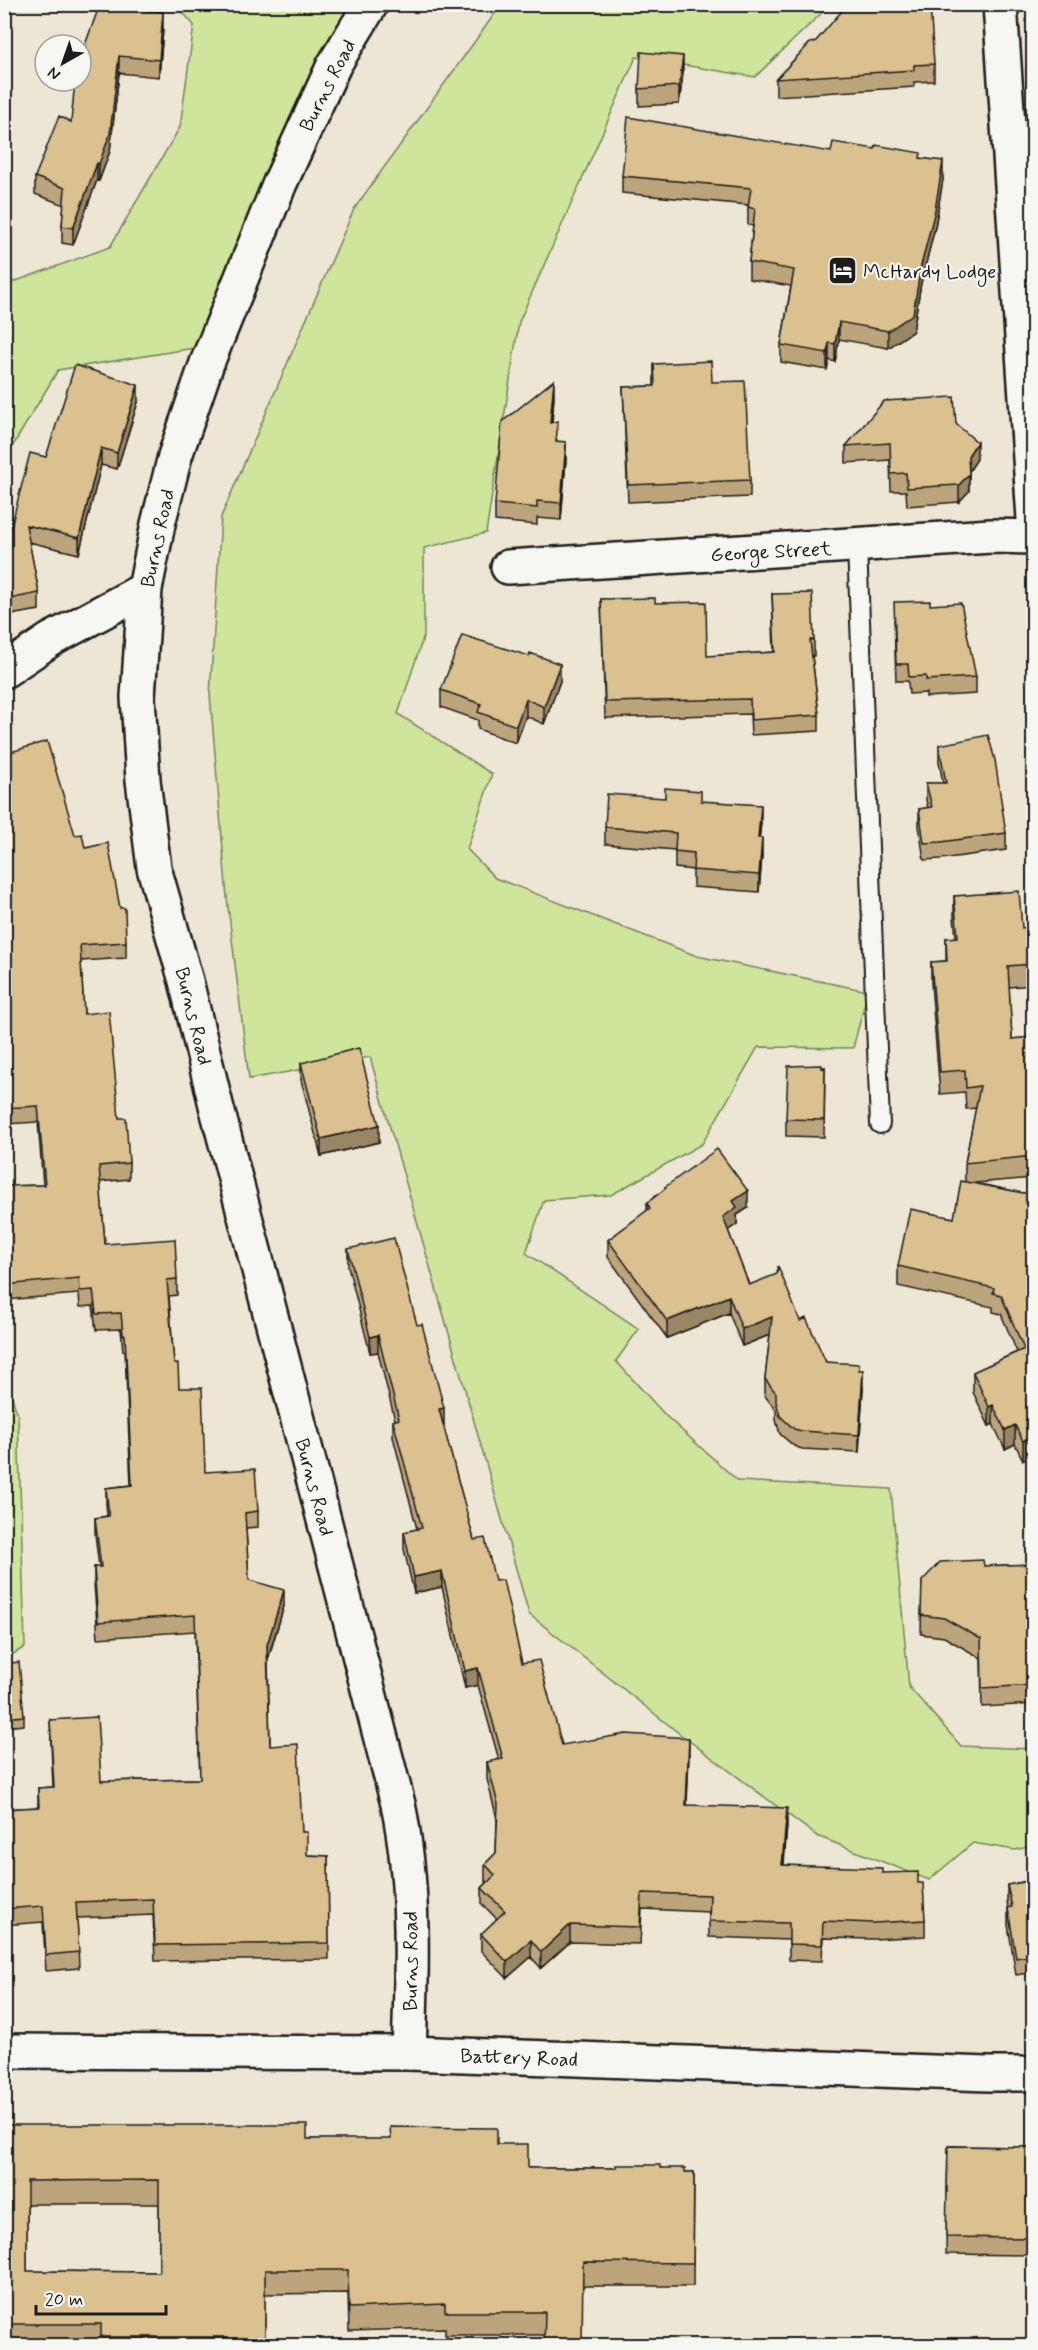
<svg xmlns="http://www.w3.org/2000/svg" width="1038" height="2350" font-family="Mynerve,sans-serif">
	<rect width="100%" height="100%" fill="#eee6d5"/>
	<filter id="ink" filterUnits="userSpaceOnUse"><feTurbulence type="fractalNoise" baseFrequency=".0167" numOctaves="2"/><feDisplacementMap in="SourceGraphic" scale="12" xChannelSelector="R" yChannelSelector="G"/><feConvolveMatrix kernelMatrix="1 2 1 2 8 2 1 2 1" color-interpolation-filters="sRGB"/></filter>
	<g filter="url(#ink)">
		<path fill="#cee59b" stroke="#75805c" stroke-width="1.5" d="M 176,5 L 392,5 L 358,51 L 213,345 L 58,370 L 5,459 L 5,285 L 110,247 L 180,127 L 194,25 Z
			M 501,5 L 830,5 L 755,77 L 636,57 L 519,322 L 486,533 L 424,548 L 424,635 L 398,714 L 492,774 L 467,849 L 495,878 L 697,956 L 868,991 L 853,1048 L 758,1047 L 702,1144 L 611,1195 L 544,1200 L 526,1253 L 639,1329 L 616,1361 L 666,1416 L 738,1481 L 891,1489 L 909,1687 L 961,1746 L 1033,1749 L 1033,1846 L 1015,1850 L 973,1843 L 929,1880 L 817,1836 L 680,1734 L 529,1614 L 370,1057 L 249,1079 L 227,898 L 210,694 L 221,517 L 354,209 Z
			M 5,1375 L 18,1416 L 25,1647 L 5,1659 Z"/>
		<g fill="none" stroke-linecap="round" stroke-linejoin="round">
			<defs>
				<path id="service" d="M 857,546 L 880,1124"/>
				<path id="minor" d="M 371,4 L 334,65 L 280,183 L 207,363 L 175,456 L 158,524 L 145,589 L 138,697 L 143,780 L 154,868 L 186,981 L 216,1105 L 398,1804 C 415,1885 412,1970 409,2053
					M 1000,4 L 1034,519
					M 508,567 L 991,536 L 1034,537
					M 4,671 L 50,640 L 145,589"/>
				<path id="tertiary" d="M 4,2051 L 409,2053 L 988,2074 L 1034,2074"/>
			</defs>
			<use href="#service" stroke="#1c1c1c" stroke-width="22"/>
			<use href="#minor" stroke="#1c1c1c" stroke-width="38"/>
			<use href="#tertiary" stroke="#1c1c1c" stroke-width="38"/>
			<use href="#service" stroke="#f6f6f2" stroke-width="18"/>
			<use href="#minor" stroke="#f6f6f2" stroke-width="33"/>
			<use href="#tertiary" stroke="#f6f6f2" stroke-width="33"/>
		</g>
		<path fill="#bca57c" stroke="#1c1c1c" stroke-width="1.5" fill-rule="evenodd" d="M 126,8 L 163,29 L 159,77 L 119,73 L 110,151 L 99,181 L 97,180 L 73,245 L 62,243 L 62,226 L 64,205 L 35,194 L 35,177 L 71,122 Z
			M 810,43 L 934,64 L 934,81 L 914,82 L 914,87 L 776,96 L 776,79 Z
			M 683,73 L 679,104 L 639,106 L 639,89 Z
			M 831,152 L 921,158 L 943,179 L 935,227 L 921,283 L 913,331 L 888,348 L 839,339 L 835,362 L 829,360 L 827,370 L 781,362 L 781,345 L 791,286 L 749,279 L 749,262 L 753,226 L 748,225 L 748,205 L 622,193 L 622,176 Z
			M 654,364 L 750,480 L 750,497 L 628,502 L 623,387 L 654,386 Z
			M 554,397 L 552,423 L 557,441 L 566,459 L 561,520 L 537,518 L 537,525 L 495,521 L 495,504 Z
			M 138,402 L 117,469 L 101,465 L 79,554 L 29,542 L 39,593 L 39,610 L 4,616 L 4,554 L 46,457 Z
			M 956,424 L 977,459 L 969,471 L 969,491 L 959,502 L 907,506 L 906,491 L 891,491 L 890,460 L 846,463 L 846,446 Z
			M 772,594 L 814,640 L 814,656 L 812,656 L 819,715 L 819,731 L 751,735 L 750,714 L 605,718 L 601,599 L 655,603 L 707,656 L 774,652 Z
			M 930,605 L 976,677 L 976,694 L 926,697 L 926,693 L 909,694 L 908,681 L 896,681 L 894,619 Z
			M 560,681 L 544,724 L 526,716 L 516,743 L 478,729 L 478,720 L 441,707 L 441,690 Z
			M 939,745 L 1006,833 L 1006,850 L 941,859 L 924,860 L 919,826 L 919,809 L 928,808 L 926,800 L 926,783 L 943,783 L 939,762 Z
			M 4,754 L 75,835 L 85,848 L 126,942 L 126,958 L 81,961 L 84,1014 L 119,1118 L 129,1163 L 129,1179 L 100,1182 L 105,1244 L 177,1279 L 177,1295 L 169,1296 L 174,1364 L 179,1388 L 205,1472 L 258,1511 L 258,1527 L 246,1528 L 249,1580 L 284,1606 L 268,1660 L 270,1746 L 302,1832 L 307,1855 L 328,1856 L 329,1959 L 155,1961 L 153,1915 L 77,1918 L 79,1968 L 46,1971 L 43,1922 L 4,1925 L 4,1809 L 38,1807 L 38,1788 L 53,1787 L 50,1720 L 101,1781 L 200,1779 L 195,1631 L 98,1638 L 94,1583 L 94,1567 L 99,1567 L 95,1534 L 95,1518 L 107,1516 L 106,1504 L 106,1488 L 131,1485 L 125,1351 L 123,1351 L 121,1329 L 96,1330 L 93,1306 L 80,1307 L 79,1294 L 4,1300 L 4,1186 L 43,1185 L 38,1122 L 4,1124 L 4,828 L 7,827 L 4,820 Z
			M 701,801 L 761,822 L 759,838 L 762,855 L 759,892 L 693,887 L 693,870 L 675,868 L 675,850 L 605,844 L 605,827 Z
			M 954,896 L 1022,928 L 1032,964 L 1032,985 L 1009,987 L 1012,1039 L 1034,1037 L 1034,1178 L 975,1183 L 1034,1195 L 1034,1455 L 1023,1460 L 1015,1444 L 1005,1449 L 993,1424 L 989,1426 L 973,1392 L 973,1372 L 1017,1352 L 1001,1314 L 993,1312 L 993,1307 L 898,1286 L 898,1266 L 954,1218 L 965,1181 L 965,1163 L 976,1108 L 966,1109 L 965,1092 L 940,1094 L 931,983 L 931,962 L 946,961 L 946,938 L 956,938 L 954,917 Z
			M 301,1063 L 379,1142 L 321,1156 L 301,1080 Z
			M 825,1067 L 824,1137 L 786,1136 L 786,1119 L 822,1068 Z
			M 665,1187 L 748,1208 L 737,1215 L 737,1224 L 728,1230 L 749,1285 L 800,1321 L 826,1362 L 859,1370 L 863,1388 L 859,1452 L 802,1449 L 794,1446 L 780,1434 L 776,1420 L 776,1410 L 765,1396 L 765,1379 L 770,1335 L 742,1346 L 729,1313 L 667,1338 L 608,1257 L 608,1240 L 647,1211 L 647,1203 L 665,1189 Z
			M 348,1249 L 444,1425 L 443,1425 L 474,1540 L 495,1581 L 522,1663 L 562,1745 L 689,1754 L 687,1805 L 787,1825 L 784,1865 L 882,1873 L 918,1883 L 925,1920 L 925,1936 L 874,1939 L 823,1938 L 822,1961 L 789,1960 L 789,1940 L 709,1937 L 709,1912 L 642,1909 L 640,1944 L 570,1942 L 541,1968 L 531,1957 L 507,1978 L 481,1951 L 481,1934 L 497,1919 L 482,1904 L 482,1888 L 487,1883 L 485,1880 L 485,1864 L 496,1853 L 497,1819 L 487,1779 L 487,1762 L 499,1760 L 478,1685 L 465,1688 L 442,1587 L 414,1593 L 404,1549 L 404,1532 L 417,1529 L 393,1437 L 393,1421 L 395,1420 L 378,1352 L 370,1353 L 348,1266 Z
			M 1034,1564 L 1034,1704 L 982,1707 L 981,1658 L 944,1637 L 921,1634 L 922,1581 L 984,1566 Z
			M 4,1664 L 24,1716 L 24,1725 L 4,1727 Z
			M 1034,1880 L 1034,1972 L 1016,1975 L 1008,1925 L 1008,1908 L 1007,1901 L 1007,1885 Z
			M 4,2125 L 307,2139 L 497,2144 L 528,2168 L 660,2168 L 685,2172 L 694,2172 L 693,2286 L 583,2286 L 544,2335 L 445,2335 L 445,2328 L 349,2331 L 348,2293 L 265,2294 L 265,2346 L 4,2346 ZM 27,2204 L 159,2204 L 159,2272 L 27,2271 Z
			M 948,2146 L 1034,2147 L 1034,2255 L 946,2254 Z"/>
		<path fill="#998665" stroke="#1c1c1c" stroke-width="1.5" d="M 163,12 L 163,29 L 159,77 L 159,60 Z
			M 119,56 L 119,73 L 110,151 L 99,181 L 99,164 Z
			M 683,56 L 683,73 L 679,104 L 679,86 Z
			M 7,88 L 7,105 L 4,110 L 4,93 Z
			M 943,161 L 943,179 L 935,227 L 921,283 L 913,331 L 888,348 L 888,331 L 921,266 Z
			M 97,163 L 97,180 L 73,245 L 73,228 Z
			M 839,322 L 839,339 L 835,362 L 835,344 Z
			M 829,343 L 829,360 L 827,370 L 827,353 Z
			M 554,380 L 554,397 L 550,440 L 550,423 Z
			M 138,385 L 138,402 L 117,469 L 117,453 Z
			M 566,442 L 566,459 L 561,520 L 561,503 Z
			M 977,442 L 977,459 L 968,473 L 968,456 Z
			M 101,448 L 101,465 L 79,554 L 79,538 Z
			M 969,474 L 969,491 L 959,502 L 959,485 Z
			M 560,664 L 560,681 L 544,724 L 544,707 Z
			M 526,699 L 526,716 L 516,743 L 516,726 Z
			M 761,805 L 761,822 L 758,855 L 758,838 Z
			M 762,838 L 762,855 L 759,892 L 759,875 Z
			M 379,1125 L 379,1142 L 321,1156 L 321,1139 Z
			M 748,1191 L 748,1208 L 737,1215 L 737,1224 L 723,1234 L 723,1217 L 733,1201 Z
			M 729,1296 L 729,1313 L 667,1338 L 667,1321 Z
			M 772,1317 L 772,1334 L 742,1346 L 742,1329 Z
			M 378,1335 L 378,1352 L 370,1353 L 370,1337 Z
			M 863,1370 L 863,1388 L 859,1452 L 859,1435 Z
			M 993,1405 L 993,1424 L 989,1426 L 989,1407 Z
			M 444,1408 L 444,1425 L 439,1426 L 439,1409 Z
			M 1015,1425 L 1015,1444 L 1005,1449 L 1005,1430 Z
			M 1034,1436 L 1034,1455 L 1023,1460 L 1023,1441 Z
			M 442,1571 L 442,1587 L 414,1593 L 414,1577 Z
			M 284,1590 L 284,1606 L 267,1661 L 267,1645 Z
			M 478,1668 L 478,1685 L 465,1688 L 465,1671 Z
			M 689,1738 L 689,1754 L 686,1821 L 686,1805 Z
			M 787,1808 L 787,1825 L 782,1881 L 782,1865 Z
			M 570,1925 L 570,1942 L 541,1968 L 541,1952 Z
			M 531,1940 L 531,1957 L 507,1978 L 507,1962 Z"/>
		<path fill="#dbc090" stroke="#1c1c1c" stroke-width="1.5" fill-rule="evenodd" d="M 100,4 L 124,4 L 124,8 L 163,12 L 159,60 L 119,56 L 110,134 L 99,164 L 97,163 L 73,228 L 62,226 L 65,188 L 35,177 L 59,116 L 71,122 L 75,81 L 81,81 L 81,56 Z
			M 848,4 L 930,4 L 934,64 L 914,65 L 914,70 L 776,79 L 810,43 L 815,42 Z
			M 641,52 L 683,56 L 679,86 L 639,89 Z
			M 628,117 L 831,152 L 833,142 L 875,149 L 876,145 L 921,153 L 920,158 L 943,161 L 935,210 L 921,266 L 913,314 L 888,331 L 839,322 L 835,344 L 829,343 L 827,353 L 781,345 L 794,270 L 749,262 L 755,209 L 748,207 L 751,188 L 622,176 Z
			M 711,361 L 712,382 L 745,381 L 750,480 L 628,485 L 623,387 L 655,386 L 654,364 Z
			M 75,365 L 138,385 L 117,453 L 101,448 L 79,538 L 26,525 L 39,593 L 4,600 L 4,554 L 30,453 L 46,457 Z
			M 554,380 L 550,423 L 558,421 L 556,441 L 566,442 L 561,503 L 537,501 L 537,508 L 495,504 L 502,422 Z
			M 954,397 L 956,424 L 977,442 L 968,456 L 969,474 L 959,485 L 907,488 L 906,473 L 891,474 L 890,443 L 846,446 L 884,401 Z
			M 812,593 L 814,640 L 810,640 L 819,715 L 751,720 L 750,699 L 605,702 L 601,599 L 655,598 L 655,603 L 706,602 L 707,656 L 775,652 L 772,594 Z
			M 930,601 L 930,605 L 961,603 L 976,677 L 926,680 L 926,676 L 909,677 L 908,664 L 896,664 L 894,602 Z
			M 462,635 L 529,656 L 530,653 L 560,664 L 544,707 L 526,699 L 516,726 L 478,712 L 481,704 L 441,690 Z
			M 988,735 L 995,760 L 1006,833 L 941,842 L 924,843 L 919,809 L 932,807 L 926,783 L 946,783 L 939,745 Z
			M 47,741 L 75,835 L 82,834 L 85,848 L 108,843 L 120,908 L 125,908 L 126,942 L 80,945 L 84,1014 L 109,1011 L 119,1118 L 126,1118 L 129,1163 L 99,1166 L 105,1244 L 175,1239 L 177,1279 L 167,1280 L 174,1364 L 178,1364 L 179,1388 L 202,1388 L 205,1472 L 255,1469 L 258,1511 L 245,1513 L 249,1580 L 284,1590 L 267,1645 L 270,1746 L 298,1744 L 302,1832 L 307,1832 L 307,1855 L 328,1856 L 329,1943 L 155,1945 L 153,1899 L 76,1902 L 79,1952 L 46,1955 L 43,1906 L 4,1909 L 4,1809 L 39,1807 L 38,1788 L 54,1787 L 50,1720 L 97,1717 L 101,1781 L 200,1779 L 195,1615 L 98,1622 L 94,1567 L 101,1567 L 95,1518 L 109,1516 L 106,1488 L 132,1485 L 125,1335 L 123,1335 L 121,1313 L 96,1314 L 93,1290 L 80,1291 L 79,1278 L 4,1285 L 4,1186 L 45,1185 L 38,1106 L 4,1108 L 4,1063 L 5,1063 L 4,828 L 11,826 L 4,804 L 4,754 Z
			M 665,788 L 701,791 L 701,801 L 761,805 L 758,838 L 762,838 L 759,875 L 693,870 L 694,853 L 675,851 L 676,833 L 605,827 L 607,794 L 665,798 Z
			M 1019,891 L 1022,928 L 1029,927 L 1032,964 L 1008,966 L 1012,1039 L 1034,1037 L 1034,1156 L 965,1163 L 980,1086 L 966,1088 L 965,1070 L 940,1072 L 931,962 L 947,961 L 946,938 L 958,937 L 954,896 Z
			M 359,1048 L 379,1125 L 321,1139 L 301,1063 Z
			M 822,1065 L 822,1068 L 825,1067 L 824,1120 L 786,1119 L 788,1066 Z
			M 717,1149 L 748,1191 L 733,1201 L 737,1207 L 723,1217 L 749,1285 L 777,1274 L 778,1266 L 800,1321 L 806,1318 L 826,1362 L 859,1364 L 859,1370 L 863,1370 L 859,1435 L 802,1431 L 794,1429 L 780,1416 L 776,1402 L 776,1393 L 765,1379 L 772,1317 L 742,1329 L 729,1296 L 667,1321 L 608,1240 L 650,1208 L 647,1203 L 666,1188 L 665,1187 Z
			M 961,1181 L 1034,1195 L 1034,1436 L 1023,1441 L 1015,1425 L 1005,1430 L 993,1405 L 989,1407 L 973,1372 L 1024,1349 L 1001,1295 L 993,1293 L 994,1288 L 898,1266 L 910,1209 L 954,1218 Z
			M 394,1238 L 417,1325 L 422,1324 L 444,1408 L 439,1409 L 474,1540 L 485,1538 L 495,1581 L 503,1580 L 522,1663 L 539,1660 L 562,1745 L 626,1734 L 689,1738 L 686,1805 L 787,1808 L 782,1865 L 882,1868 L 882,1873 L 918,1872 L 918,1883 L 923,1883 L 925,1920 L 874,1923 L 823,1921 L 822,1945 L 789,1944 L 789,1923 L 709,1921 L 710,1895 L 642,1893 L 640,1927 L 570,1925 L 541,1952 L 531,1940 L 507,1962 L 481,1934 L 505,1911 L 482,1888 L 495,1875 L 485,1864 L 496,1853 L 498,1804 L 487,1762 L 503,1759 L 478,1668 L 465,1671 L 442,1571 L 414,1577 L 404,1532 L 422,1528 L 393,1421 L 399,1419 L 388,1376 L 378,1335 L 370,1337 L 348,1249 Z
			M 983,1560 L 984,1566 L 1034,1564 L 1034,1685 L 982,1688 L 981,1639 L 944,1618 L 921,1615 L 922,1581 L 940,1562 Z
			M 19,1662 L 24,1716 L 4,1718 L 4,1664 Z
			M 1034,1880 L 1034,1955 L 1016,1958 L 1008,1908 L 1012,1907 L 1007,1885 Z
			M 4,2125 L 307,2125 L 307,2139 L 391,2139 L 390,2127 L 497,2128 L 497,2144 L 528,2144 L 528,2168 L 616,2168 L 616,2165 L 660,2165 L 660,2168 L 685,2168 L 685,2172 L 694,2172 L 693,2263 L 583,2262 L 582,2346 L 544,2346 L 545,2312 L 445,2312 L 445,2304 L 349,2308 L 348,2270 L 265,2270 L 265,2346 L 223,2346 L 223,2337 L 101,2337 L 101,2324 L 4,2324 ZM 159,2180 L 159,2272 L 27,2271 L 27,2181 Z
			M 948,2146 L 1034,2147 L 1034,2238 L 946,2237 Z"/>
	</g>
	<defs>
		<symbol id="hotel-square" viewBox="-11 -11 22 22"><rect x="-9" y="-9" width="18" height="18" rx="4" fill="#1c1c1c" stroke="#f6f6f2"/><path d="M-6-4.5h1.5V1H6V5H4.5V3h-9V5H-6ZM-4 0a1.8 1.8 0 1 1 3.6 0ZM.5 0V-2.5h3Q6-2.5 6 0Z" fill="#fff"/></symbol>
	</defs>
	<g fill-rule="evenodd">
		<use href="#hotel-square" x="826" y="254" width="33" height="33"/>
	</g>
	<g text-anchor="middle" stroke-width="4.5" stroke-linejoin="round" paint-order="stroke">
		<g font-size="20" fill="#1c1c1c" stroke="#f6f6f2">
			<text transform="translate(327 85) rotate(-63)" y="7">Burns Road</text>
			<text transform="translate(157 538) rotate(-78)" y="7">Burns Road</text>
			<text transform="translate(771 551) rotate(-3)" y="7">George Street</text>
			<text transform="translate(194 1016) rotate(76)" y="7">Burns Road</text>
			<text transform="translate(315 1487) rotate(75)" y="7">Burns Road</text>
			<text transform="translate(410 1961) rotate(-90)" y="7">Burns Road</text>
			<text transform="translate(519 2057) rotate(2)" y="7">Battery Road</text>
		</g>
		<g font-size="20" fill="#1c1c1c" stroke="#f6f6f2" text-anchor="start">
			<text x="863" y="278">McHardy Lodge</text>
		</g>
	</g>
	<rect width="1038" height="2350" fill="none" stroke="#f6f6f2" stroke-width="24"/>
	<rect x="12" y="12" width="1014" height="2326" fill="none" stroke="#1c1c1c" stroke-width="2" filter="url(#ink)"/>
	<g transform="translate(63 63) rotate(220)"><circle r="28" fill="#f6f6f2" stroke="#9f9f9c" stroke-width="1.5"/>
	<path d="M0-4.5L10 22L0 15L-10 22Z" fill="#1c1c1c"/>
	<text y="-9" font-size="16" font-weight="bold" text-anchor="middle" fill="#1c1c1c">N</text>
	</g>
	<path d="M36 2305v9h130v-9" fill="none" stroke="#1c1c1c" stroke-width="3"/>
	<text x="45" y="2305" font-size="18" fill="#1c1c1c" stroke="#f6f6f2" stroke-width="4.5" paint-order="stroke">20 m</text>
</svg>
